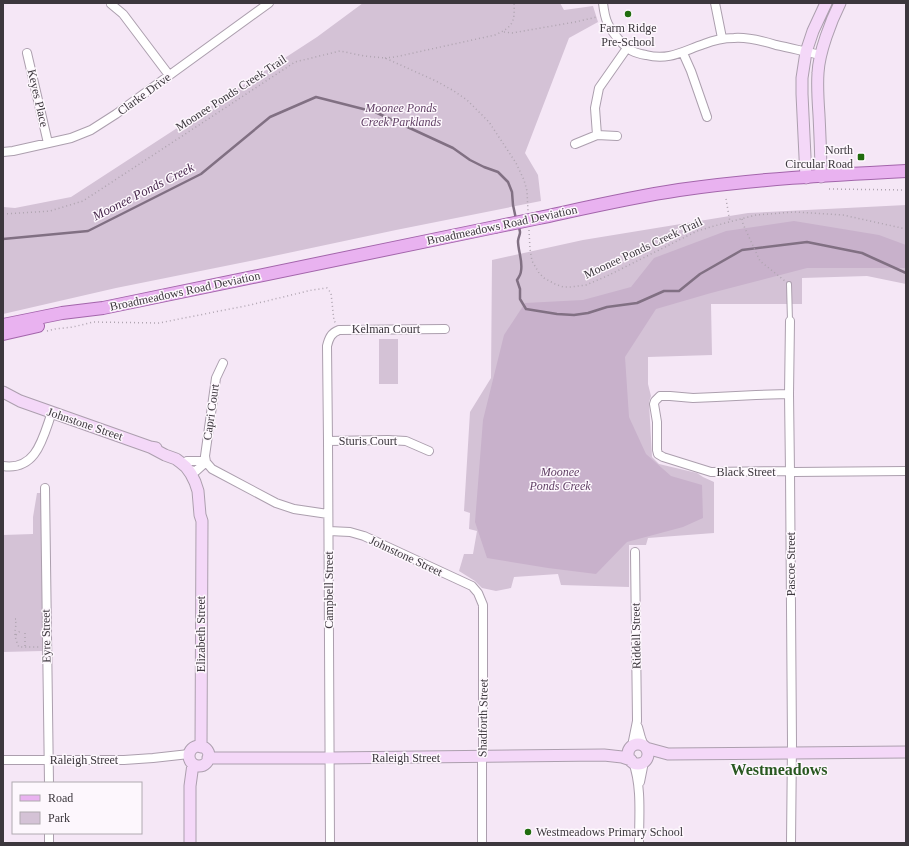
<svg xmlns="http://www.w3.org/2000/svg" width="909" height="846" font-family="'Times New Roman',serif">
	<rect width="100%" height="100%" fill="#f5e7f6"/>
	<path fill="#d4c2d6" d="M 363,3 L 560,3 L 564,10 L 593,6 L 598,22 L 569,38 L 525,153 L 538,175 L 541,201 L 396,230 L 255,260 L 116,288 L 3,314 L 3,207 L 15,208 L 71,197 L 317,37 Z
		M 906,205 L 906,284 L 867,276 L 802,278 L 802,304 L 711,304 L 712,355 L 648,357 L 648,384 L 651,396 L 649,402 L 652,457 L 659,464 L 697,473 L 703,477 L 714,482 L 714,533 L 648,538 L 646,545 L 629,545 L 629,587 L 561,585 L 558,574 L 514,577 L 511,588 L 496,591 L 482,588 L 475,581 L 459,571 L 464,554 L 473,554 L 477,531 L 469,529 L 470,513 L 464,511 L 470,412 L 491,378 L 492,260 L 583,240 L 748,213 Z
		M 379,339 L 398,339 L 398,384 L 379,384 Z
		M 37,493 L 43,493 L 42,651 L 3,652 L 3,535 L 33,534 L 33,517 Z"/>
	<path fill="#c8b1cb" d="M 794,221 L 879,235 L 906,245 L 906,268 L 807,268 L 711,293 L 656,309 L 625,357 L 629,417 L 646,454 L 671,476 L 702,485 L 703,518 L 683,527 L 627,542 L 596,574 L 548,568 L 487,558 L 475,522 L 483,420 L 504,335 L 525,303 L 583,300 L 631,287 L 654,258 L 726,231 Z"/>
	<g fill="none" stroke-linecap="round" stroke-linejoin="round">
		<path stroke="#817083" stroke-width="2.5" d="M 518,225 C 522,235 519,233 518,241 C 518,251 523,261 521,271 C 521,274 519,277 517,280 L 520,289 L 520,299 L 526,309 L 557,314 L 574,315 L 588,313 L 607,307 L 637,303 L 664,291 L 679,291 L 700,274 L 742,250 L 807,242 L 862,253 L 906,273
			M 3,239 L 88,231 L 201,174 L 270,117 L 316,97 L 375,112 L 453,148 L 470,160 L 484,167 L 498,172 L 508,182 L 512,192 L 513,205 L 516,219"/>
		<defs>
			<path id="lane" d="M 789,284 L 790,321"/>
			<path id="street" d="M 603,3 C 605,21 608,27 620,41 C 628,50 634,53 646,55 C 669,61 683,51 704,44 C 714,40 724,38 734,38 C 748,37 763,41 776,45 C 791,48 806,52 821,55
				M 715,3 L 722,38
				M 111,4 L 123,14 L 169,75
				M 27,53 L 48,143
				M 683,53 L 691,71 L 707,117
				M 597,135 L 595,108 L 599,88 L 627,48
				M 575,144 L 597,135 L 617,136
				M 3,152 L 13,151 L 71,138 L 91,130 L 116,114 L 269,3
				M 790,321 L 789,394 L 790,472 L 792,743 L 791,843
				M 789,394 L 756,395 L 716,397 L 693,398 L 670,396 L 660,396 L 655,401 L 654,404 L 657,422 L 657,450 L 658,454 L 663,457 L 711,472 L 787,471 L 794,472 L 906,471
				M 328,441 L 388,440 L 406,441 L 429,451
				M 187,461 L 202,461 L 206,462 L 212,469 L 276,503 L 294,509 L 328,514
				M 206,462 L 205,456 L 216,378 L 223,363
				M 3,466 C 37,471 43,437 52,412
				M 188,470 L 196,471 L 206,462
				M 45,488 L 49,783
				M 329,531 L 350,532 L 364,536 L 472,586 L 478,593 L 483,605 L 483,752 L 482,762 L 482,843
				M 638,727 L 641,738 L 644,746
				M 632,746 L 637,721 L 635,552
				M 3,760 L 124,760 L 153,758 L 189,754
				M 633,762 C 642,787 639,816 639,843
				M 640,782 L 644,762
				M 49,833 L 49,843
				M 330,843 L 328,441 L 327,346 C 329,338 331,333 339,330 L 445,329"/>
			<path id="secondary" d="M 821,177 C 821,156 820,136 819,115 C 818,101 817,87 818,73 C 819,52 831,21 840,3
				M 806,178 L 802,94 L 802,78 L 806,52 L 813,31 L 826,3
				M 3,392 L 20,401 L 150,447 L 156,448
				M 150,447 L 165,455 L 176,459 L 180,462 L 186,467 L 191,474 L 195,482 L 198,491 L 200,515 L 202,521 L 201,747
				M628 754a10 10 0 1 1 20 0a10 10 0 1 1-20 0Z
				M189 756a10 10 0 1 1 20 0a10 10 0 1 1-20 0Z
				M 646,748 L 668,754 L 906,752
				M 208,758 L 329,758 L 604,755 L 622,757 L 631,760
				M 190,843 L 190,786 L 193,764"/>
			<path id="primary" d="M 539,218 C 585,208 632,197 679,190 C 754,179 830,175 906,171
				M 3,325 L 62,313 L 103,308 L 495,227
				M 3,334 L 38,326"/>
		</defs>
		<use href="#lane" stroke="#ac9fae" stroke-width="6"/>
		<use href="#street" stroke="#ac9fae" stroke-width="10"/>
		<use href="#secondary" stroke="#ac9fae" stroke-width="13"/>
		<use href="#primary" stroke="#a365ab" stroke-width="14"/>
		<path stroke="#afa4b0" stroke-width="1.5" stroke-dasharray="1 3" stroke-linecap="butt" d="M 504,32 L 512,33 L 575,22 L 597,17
			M 385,58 L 395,57 L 495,35 C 513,27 515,22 514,3
			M 829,189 L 906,190
			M 726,199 L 730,222
			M 3,214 L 50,211 L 83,201 L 295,62 L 340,51 L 364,56 L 385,58 L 436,81 L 454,91 L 467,100 L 489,122 L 516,163 L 524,180 L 527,191 L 528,211
			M 742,219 L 743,224 L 760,261 L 785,281
			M 529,230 L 530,249 L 532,261 L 539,273 L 544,278 L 555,284 L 563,287 L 570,287 L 586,285 L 607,276 L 697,231 L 714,226 L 756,215 L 794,212 L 843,215 L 906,229
			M 47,331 L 55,329 L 73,327 L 93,322 L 159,323 L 250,305 L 312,290 L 327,288 L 331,293 L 334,321 L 336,323
			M 16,619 L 15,619 C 17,624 15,628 15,633 C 15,638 17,643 19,647 L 40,647
			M 16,635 L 20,631
			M 25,646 L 25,632"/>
		<use href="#lane" stroke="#fff" stroke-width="4"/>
		<use href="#street" stroke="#fff" stroke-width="8"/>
		<use href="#secondary" stroke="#f4d8f8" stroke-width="11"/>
		<use href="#primary" stroke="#e9b2f0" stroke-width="12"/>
		<defs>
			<path id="primary-bridge" d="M 495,227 L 539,218"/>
		</defs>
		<use href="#primary-bridge" stroke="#a365ab" stroke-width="14" stroke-linecap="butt"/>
		<use href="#primary-bridge" stroke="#e9b2f0" stroke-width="12"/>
	</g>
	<g fill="#206c0e" stroke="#fdf7fd" stroke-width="1.5">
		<circle cx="628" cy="14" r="4"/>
		<rect x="857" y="153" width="8" height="8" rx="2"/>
		<circle cx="528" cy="832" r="4"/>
	</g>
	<g text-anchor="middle" stroke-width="3" stroke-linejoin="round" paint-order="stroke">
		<g font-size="12" fill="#3c373d" stroke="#fdf7fd">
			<text x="628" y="32">Farm Ridge<tspan x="628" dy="14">Pre-School</tspan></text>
			<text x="853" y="154" text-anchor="end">North<tspan x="853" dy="14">Circular Road</tspan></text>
			<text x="536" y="836" text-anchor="start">Westmeadows Primary School</text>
		</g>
		<g font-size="12" fill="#3c373d" stroke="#fdf7fd">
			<text transform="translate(231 93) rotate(-33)" y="4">Moonee Ponds Creek Trail</text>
			<text transform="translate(144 94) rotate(-36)" y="4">Clarke Drive</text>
			<text transform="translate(38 98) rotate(77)" y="4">Keyes Place</text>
			<text transform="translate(502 225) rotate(-12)" y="4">Broadmeadows Road Deviation</text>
			<text transform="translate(643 248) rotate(-25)" y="4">Moonee Ponds Creek Trail</text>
			<text transform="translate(185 291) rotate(-12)" y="4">Broadmeadows Road Deviation</text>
			<text x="386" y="333">Kelman Court</text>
			<text transform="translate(211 412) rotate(-82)" y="4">Capri Court</text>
			<text transform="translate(85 424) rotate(19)" y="4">Johnstone Street</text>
			<text x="368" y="445">Sturis Court</text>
			<text x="746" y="476">Black Street</text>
			<text transform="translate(406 556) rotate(25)" y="4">Johnstone Street</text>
			<text transform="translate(791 564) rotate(-90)" y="4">Pascoe Street</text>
			<text transform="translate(329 590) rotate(-90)" y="4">Campbell Street</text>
			<text transform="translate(201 634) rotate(-90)" y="4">Elizabeth Street</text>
			<text transform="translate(46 636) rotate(-91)" y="4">Eyre Street</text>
			<text transform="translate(636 636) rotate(-91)" y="4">Riddell Street</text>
			<text transform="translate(483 718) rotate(-89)" y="4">Shadforth Street</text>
			<text x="406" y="762">Raleigh Street</text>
			<text x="84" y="764">Raleigh Street</text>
		</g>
		<g font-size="12" font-style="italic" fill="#624166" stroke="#fdf7fd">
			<text x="401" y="112">Moonee Ponds<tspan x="401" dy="14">Creek Parklands</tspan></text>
			<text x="560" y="476">Moonee<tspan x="560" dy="14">Ponds Creek</tspan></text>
		</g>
		<g font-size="13" font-style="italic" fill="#48294d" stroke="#fdf7fd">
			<text transform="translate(143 191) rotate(-27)" y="5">Moonee Ponds Creek</text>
		</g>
		<g font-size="16" font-weight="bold" fill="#295821" stroke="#fdf7fd">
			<text x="779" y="775">Westmeadows</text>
		</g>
	</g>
	<rect width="909" height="846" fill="none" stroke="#3c373d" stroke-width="8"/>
	<rect x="12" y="782" width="130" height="52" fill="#fdf7fd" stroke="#b0aab0"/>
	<rect x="20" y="795" width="20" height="6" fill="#e9b2f0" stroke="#b0aab0"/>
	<text x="48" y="802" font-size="12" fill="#3c373d">Road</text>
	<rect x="20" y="812" width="20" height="12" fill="#d4c2d6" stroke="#b0aab0"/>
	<text x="48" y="822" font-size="12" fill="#3c373d">Park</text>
</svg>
